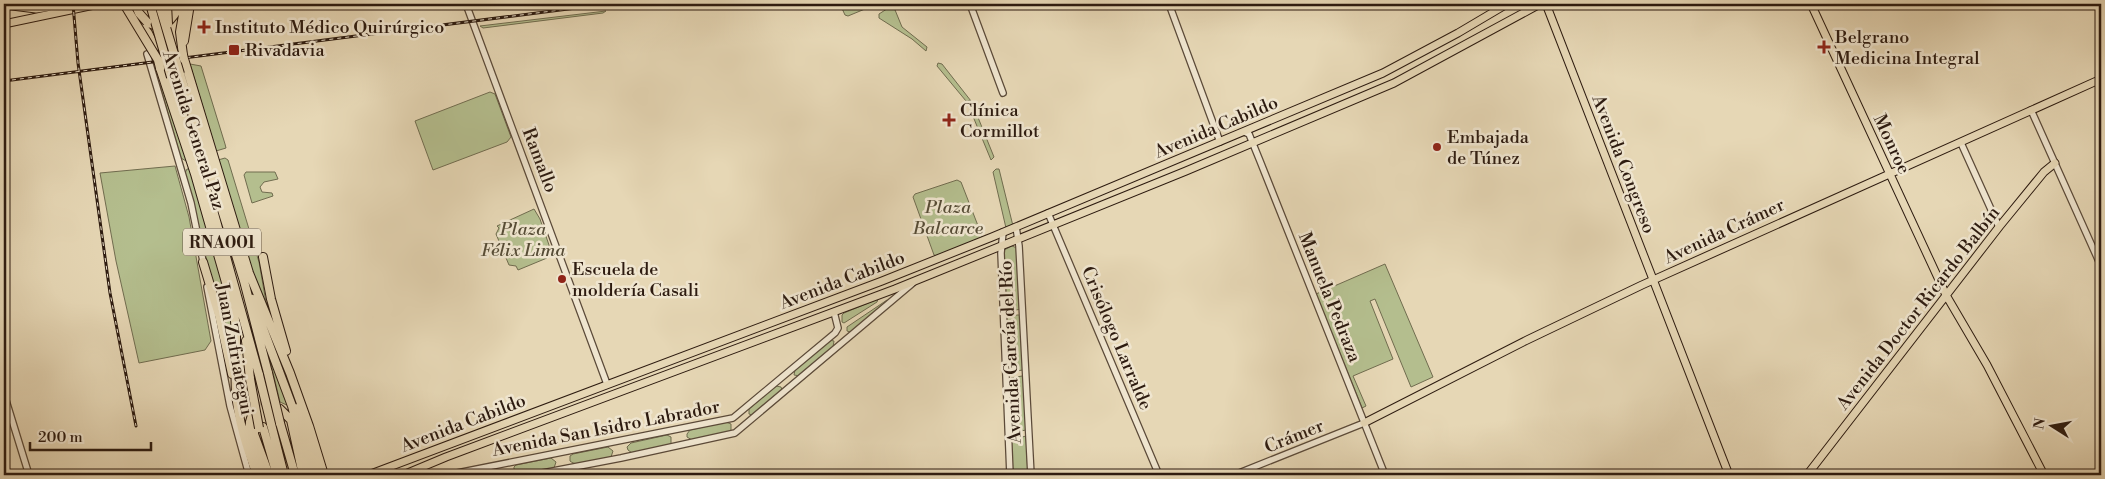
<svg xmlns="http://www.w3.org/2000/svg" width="2105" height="479" font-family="'Libre Bodoni',serif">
	<rect width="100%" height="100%" fill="#e6d7b5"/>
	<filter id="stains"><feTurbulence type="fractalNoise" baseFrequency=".004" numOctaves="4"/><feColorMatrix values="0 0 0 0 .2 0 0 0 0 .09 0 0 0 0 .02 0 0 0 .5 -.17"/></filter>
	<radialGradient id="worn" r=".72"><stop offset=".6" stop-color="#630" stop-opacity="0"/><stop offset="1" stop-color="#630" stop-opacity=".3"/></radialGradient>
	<path fill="#b4be8e" stroke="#706c4f" d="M 840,4 L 877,4 L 848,16 L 845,15 Z
		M 893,5 L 902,27 L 927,47 L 926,51 L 912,39 L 879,18 L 879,14 Z
		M 606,11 L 603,13 L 483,28 L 480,26 Z
		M 938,63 L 942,64 L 971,101 L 966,101 L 937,66 Z
		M 190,64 L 201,66 L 225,144 L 226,148 L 216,151 Z
		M 162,85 L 188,160 L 186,161 L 181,158 L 160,86 Z
		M 490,92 L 495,94 L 511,137 L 507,142 L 433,170 L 415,121 Z
		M 975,110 L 994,157 L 991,160 L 972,114 L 972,111 Z
		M 225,158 L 228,160 L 259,262 L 266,302 L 278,334 L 253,274 L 218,160 Z
		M 175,166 L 189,217 L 211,341 L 205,350 L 139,363 L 116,261 L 100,173 Z
		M 187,169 L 190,169 L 229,303 L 232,333 L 231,359 L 185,173 Z
		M 996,169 L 999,169 L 1013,226 L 1006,228 L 993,172 Z
		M 246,172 L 275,172 L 278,179 L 264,182 L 260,187 L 262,192 L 272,193 L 273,196 L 252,203 L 244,175 Z
		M 957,180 L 961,182 L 982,236 L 981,239 L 937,256 L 934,255 L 913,197 L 915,194 Z
		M 534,209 L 540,219 L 549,245 L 547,258 L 518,270 L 516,266 L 509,265 L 496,234 L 499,228 L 497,226 Z
		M 1012,246 L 1017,248 L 1021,309 L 1006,312 L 1003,253 L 1004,250 Z
		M 1385,264 L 1433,377 L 1411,387 L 1375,299 L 1370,301 L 1393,359 L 1353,376 L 1366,406 L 1362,408 L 1316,294 Z
		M 878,299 L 877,302 L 844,323 L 842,322 L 842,315 L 844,313 Z
		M 887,300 L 888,302 L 850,332 L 847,331 L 847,327 Z
		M 1017,315 L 1021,315 L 1023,370 L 1009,372 L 1006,320 L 1008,317 Z
		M 829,340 L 834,341 L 833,347 L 800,376 L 794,375 L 795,370 Z
		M 267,347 L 289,406 L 280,402 Z
		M 1022,376 L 1024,377 L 1026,430 L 1011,433 L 1009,381 L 1011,378 Z
		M 776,386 L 781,387 L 782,390 L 752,415 L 749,414 L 749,409 Z
		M 726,422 L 731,424 L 731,431 L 692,440 L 687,437 L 687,434 L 690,430 Z
		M 667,435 L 671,437 L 671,444 L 632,453 L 628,450 L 627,447 L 631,443 Z
		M 1026,436 L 1028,475 L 1012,475 L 1011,440 Z
		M 608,447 L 613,451 L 611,457 C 600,460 579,469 570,461 L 570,456 L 573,454 Z
		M 551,458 L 556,462 L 554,468 L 519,475 L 514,472 L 514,467 L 516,465 Z"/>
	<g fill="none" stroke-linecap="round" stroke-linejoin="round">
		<path stroke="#c1b194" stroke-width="8" stroke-dasharray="8 4" stroke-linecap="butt" d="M 252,414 L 263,404 L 278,404"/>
		<defs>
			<path id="minor" d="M 466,4 L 607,384
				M 970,4 L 1003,93
				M 1169,4 L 1220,142
				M 147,54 L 191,203 L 204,266
				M 2031,110 L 2101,266
				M 1244,132 L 1249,134 L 1260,161 L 1385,475
				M 1961,143 L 1999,227
				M 1048,213 L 1159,475
				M 1016,227 L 1019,246 L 1031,475
				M 1003,232 L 1001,253 L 1010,475
				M 207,287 L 230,406 L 249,475
				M 4,394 L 29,475
				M 447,475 L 733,418 L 835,333 L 838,328 L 834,312
				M 532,475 L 621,458 L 735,433 L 913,283
				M 1234,475 L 1364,423
				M 2099,475 L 2101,474"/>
			<path id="major" d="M 1546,4 L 1729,475
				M 1811,4 L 1946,295 L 1987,365 L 2044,475
				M 4,5 L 36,9 L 71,4
				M 4,24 L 99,4
				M 1364,423 L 1525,341 L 1642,285 L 2101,79
				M 368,475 L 882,281 L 992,237 L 1383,73 L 1458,33 L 1507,4
				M 403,475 L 446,457 L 895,289 L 1186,171 L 1394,83 L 1540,4
				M 1807,475 L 1999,227 L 2044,172 L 2055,163"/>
			<path id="highway" d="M 122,5 C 142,8 160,25 176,4
				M 131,12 L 148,33 L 155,47
				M 147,22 C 165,32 173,18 181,4
				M 184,41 L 190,4
				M 183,55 L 180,32 L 185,4
				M 184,59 L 249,273 L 290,373 L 309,426 L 324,475
				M 160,68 L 195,174 L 233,307 C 239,335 234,364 236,392 C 238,421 247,448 257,475
				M 180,74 L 244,281 L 268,373
				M 171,77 L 213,210 L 259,375
				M 263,257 L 271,299 L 286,351
				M 203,262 L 219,315 L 232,374
				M 252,299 L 292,406 L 310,475
				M 246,341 L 250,379
				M 297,408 L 318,475
				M 280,409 L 291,420 L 303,475
				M 252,415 C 244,434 257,457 263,475
				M 255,422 L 254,434 L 269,475
				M 280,423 L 295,475
				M 271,424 L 284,475
				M 263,427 L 277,475"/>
		</defs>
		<use href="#minor" stroke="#5b4a39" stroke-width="8"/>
		<use href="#major" stroke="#2d1b10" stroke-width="9"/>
		<use href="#highway" stroke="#2d1b10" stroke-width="10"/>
		<use href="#minor" stroke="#efe5cf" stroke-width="5.5"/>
		<use href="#major" stroke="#e6d7b5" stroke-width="7"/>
		<use href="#highway" stroke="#e6d7b5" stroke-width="8"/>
		<defs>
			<path id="rail" d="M 73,4 L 78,63 L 110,293 L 136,426
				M 4,81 L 607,4"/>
		</defs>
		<use href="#rail" stroke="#2d1b10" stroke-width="3"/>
		<use href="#rail" stroke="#efe5cf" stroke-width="1" stroke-dasharray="4" stroke-linecap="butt"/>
		<defs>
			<path id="highway-bridge" d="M 124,4 L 158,60 L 160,68
				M 135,4 L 139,13 L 147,22
				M 150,4 L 171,77
				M 159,4 L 180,74
				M 167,4 L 168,24
				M 183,55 L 184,59
				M 268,373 L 280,423
				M 259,375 L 271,424
				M 250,379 L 259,428"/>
		</defs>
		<use href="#highway-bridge" stroke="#2d1b10" stroke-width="10" stroke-linecap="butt"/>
		<use href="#highway-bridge" stroke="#e6d7b5" stroke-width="8"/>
	</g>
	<g fill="#8f2418" stroke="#efe5cf" stroke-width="2">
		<path d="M201.5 19.5h5v5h5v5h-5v5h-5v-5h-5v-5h5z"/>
		<path d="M1821.5 39.5h5v5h5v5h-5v5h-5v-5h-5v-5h5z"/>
		<rect x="228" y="44" width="12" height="12" rx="2.5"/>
		<path d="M946.5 112.5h5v5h5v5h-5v5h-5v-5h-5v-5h5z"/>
		<circle cx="1437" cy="147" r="5"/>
		<circle cx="562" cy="279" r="5"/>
	</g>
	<g text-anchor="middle" stroke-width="5" stroke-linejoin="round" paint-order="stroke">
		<rect fill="#efe5cf" stroke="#675849" stroke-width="1" x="183" y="228.5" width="78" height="27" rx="4"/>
		<g font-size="16" font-weight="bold" fill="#2d1b10">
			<text x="222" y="248">RNA001</text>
		</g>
		<g font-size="18" fill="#2d1b10" stroke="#efe5cf" text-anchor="start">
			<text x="215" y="33">Instituto Médico Quirúrgico</text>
			<text x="1835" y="43">Belgrano<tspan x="1835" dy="21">Medicina Integral</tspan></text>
			<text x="245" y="56">Rivadavia</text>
			<text x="960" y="116">Clínica<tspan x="960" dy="21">Cormillot</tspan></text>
			<text x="1447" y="143">Embajada<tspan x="1447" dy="21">de Túnez</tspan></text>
			<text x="572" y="275">Escuela de<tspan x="572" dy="21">moldería Casali</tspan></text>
		</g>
		<g font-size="18" fill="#2d1b10" stroke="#efe5cf">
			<text transform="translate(1216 127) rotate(-23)" y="6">Avenida Cabildo</text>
			<text transform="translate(194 130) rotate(72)" y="6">Avenida General Paz</text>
			<text transform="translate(1892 144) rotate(65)" y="6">Monroe</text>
			<text transform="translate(540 160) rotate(69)" y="6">Ramallo</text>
			<text transform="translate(1624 164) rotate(69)" y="6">Avenida Congreso</text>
			<text transform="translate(1724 231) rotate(-25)" y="6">Avenida Crámer</text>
			<text transform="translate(842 280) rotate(-21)" y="6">Avenida Cabildo</text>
			<text transform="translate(1330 297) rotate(68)" y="6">Manuela Pedraza</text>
			<text transform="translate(1918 308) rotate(-52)" y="6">Avenida Doctor Ricardo Balbín</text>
			<text transform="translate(1117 338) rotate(67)" y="6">Crisólogo Larralde</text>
			<text transform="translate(235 349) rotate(79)" y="6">Juan Zufriategui</text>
			<text transform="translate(1010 352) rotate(-93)" y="6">Avenida García del Río</text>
			<text transform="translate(463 423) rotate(-21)" y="6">Avenida Cabildo</text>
			<text transform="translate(606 428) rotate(-11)" y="6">Avenida San Isidro Labrador</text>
			<text transform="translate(1294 436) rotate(-22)" y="6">Crámer</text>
		</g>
		<g font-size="18" font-style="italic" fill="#564c36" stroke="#efe5cf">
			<text x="948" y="213">Plaza<tspan x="948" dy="21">Balcarce</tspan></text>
			<text x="523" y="235">Plaza<tspan x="523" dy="21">Félix Lima</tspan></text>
		</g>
	</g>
	<rect width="2105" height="479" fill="none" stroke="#e6d7b5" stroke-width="20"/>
	<rect x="5" y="5" width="2095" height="469" fill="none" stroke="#2d1b10" stroke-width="2.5"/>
	<rect x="10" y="10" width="2085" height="459" fill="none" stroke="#2d1b10"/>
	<g transform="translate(2052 426) rotate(281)" stroke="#efe5cf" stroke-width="4" paint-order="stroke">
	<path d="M0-4L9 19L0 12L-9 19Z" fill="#2d1b10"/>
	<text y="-8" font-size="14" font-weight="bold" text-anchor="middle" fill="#2d1b10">N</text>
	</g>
	<path d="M30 442v8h121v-8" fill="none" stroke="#2d1b10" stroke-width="2.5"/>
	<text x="38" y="442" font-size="15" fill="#2d1b10" stroke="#efe5cf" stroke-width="4" paint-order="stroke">200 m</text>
	<rect width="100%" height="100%" filter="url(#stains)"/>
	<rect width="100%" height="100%" fill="url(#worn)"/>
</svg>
